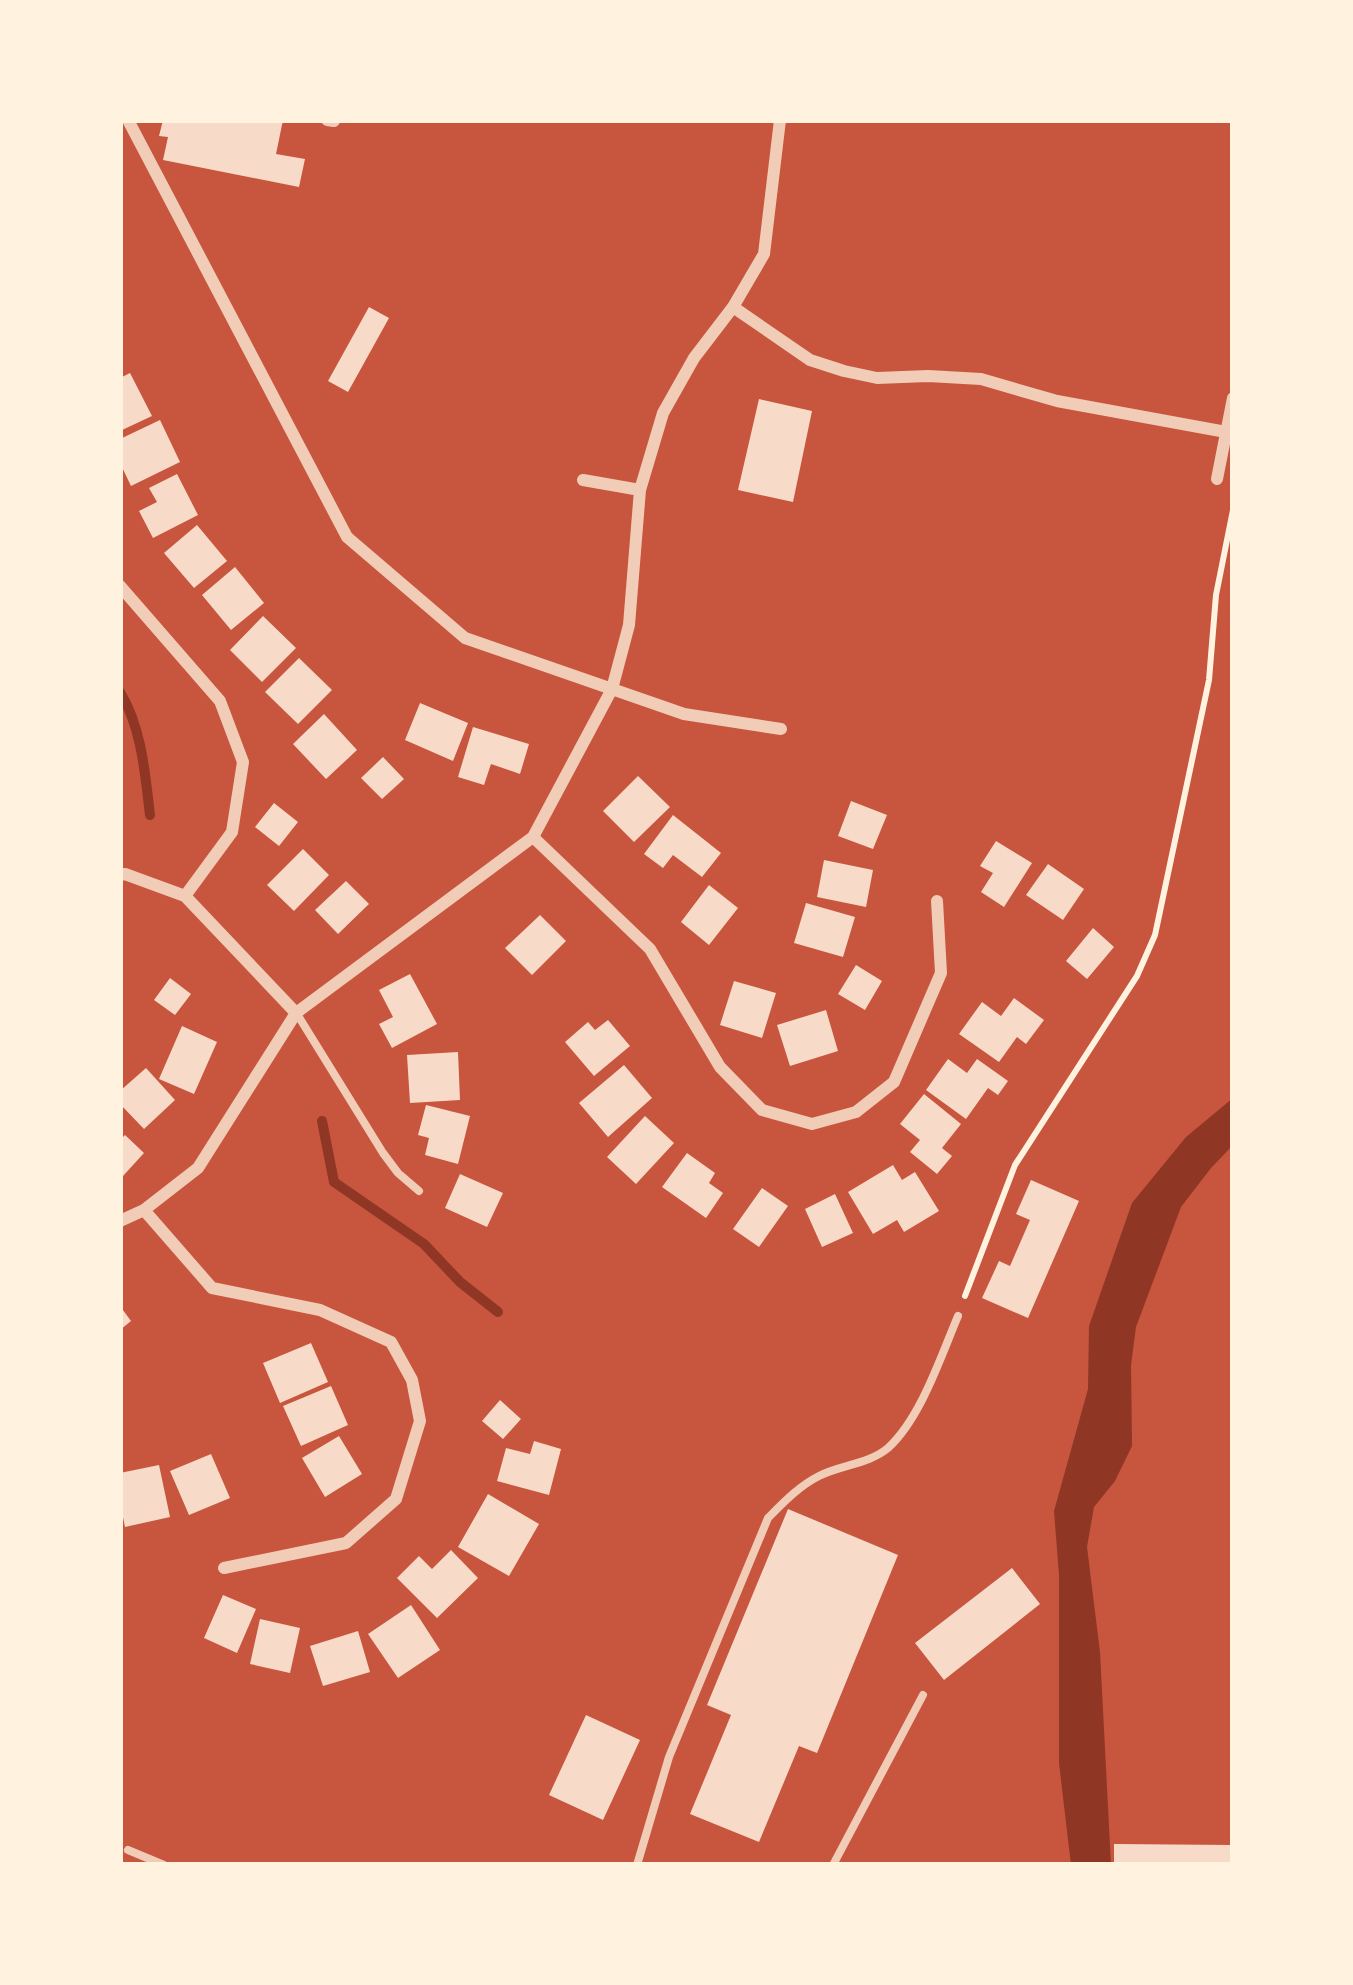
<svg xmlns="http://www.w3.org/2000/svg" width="1353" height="1985" font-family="Quicksand,sans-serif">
	<rect width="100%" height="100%" fill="#c8553d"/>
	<path fill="#8f3625" d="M 1233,1098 L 1233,1145 L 1211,1168 L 1181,1207 L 1136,1327 L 1131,1365 L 1132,1446 L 1115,1481 L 1094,1507 L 1087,1547 L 1100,1652 L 1111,1865 L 1071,1865 L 1059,1763 L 1059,1575 L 1054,1511 L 1088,1389 L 1089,1326 L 1132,1203 L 1186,1137 Z"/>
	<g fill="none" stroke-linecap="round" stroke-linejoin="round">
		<path stroke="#8f3625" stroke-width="10" d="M 120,692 C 142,728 145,774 150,815
			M 322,1121 L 334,1182 L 424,1244 L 460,1282 L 498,1312"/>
	</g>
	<path fill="#f7dbc8" d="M 163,120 L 283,120 L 276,154 L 305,159 L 299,187 L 163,160 L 168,137 L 159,136 Z
		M 369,307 L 389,318 L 348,392 L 328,381 Z
		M 130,373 L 152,416 L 120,431 L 120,378 Z
		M 759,399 L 812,411 L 793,502 L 738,490 Z
		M 160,420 L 180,462 L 131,486 L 120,463 L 120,439 Z
		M 177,474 L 198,515 L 153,538 L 139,511 L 157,502 L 149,488 Z
		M 197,525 L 227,561 L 194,588 L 164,553 Z
		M 235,567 L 264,603 L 231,630 L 202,595 Z
		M 263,616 L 296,648 L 262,682 L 230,650 Z
		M 299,658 L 332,690 L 298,724 L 265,692 Z
		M 420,703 L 468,723 L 453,761 L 405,740 Z
		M 324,714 L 357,750 L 326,779 L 293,744 Z
		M 473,727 L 529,744 L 520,774 L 491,764 L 484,785 L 458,777 Z
		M 383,757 L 404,779 L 382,799 L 361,778 Z
		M 638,776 L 670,807 L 634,842 L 603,811 Z
		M 851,801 L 887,815 L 873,849 L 838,836 Z
		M 274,803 L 298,822 L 279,846 L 255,827 Z
		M 673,815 L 721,853 L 702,877 L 673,855 L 663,868 L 644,854 Z
		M 996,841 L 1032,863 L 1004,907 L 981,892 L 993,873 L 980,866 Z
		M 303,849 L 329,875 L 294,911 L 267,885 Z
		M 824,860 L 873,870 L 866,907 L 817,897 Z
		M 1048,864 L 1084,889 L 1063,920 L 1026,895 Z
		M 346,881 L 369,904 L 338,934 L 315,910 Z
		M 709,885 L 738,908 L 709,945 L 681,922 Z
		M 806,903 L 855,917 L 843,957 L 794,943 Z
		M 540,915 L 566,941 L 532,975 L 505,948 Z
		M 1093,928 L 1114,947 L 1087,979 L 1066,961 Z
		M 856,965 L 882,981 L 865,1010 L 838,994 Z
		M 410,974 L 437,1024 L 392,1048 L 379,1024 L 393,1017 L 379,990 Z
		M 170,978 L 191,994 L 175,1015 L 154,1000 Z
		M 734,981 L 776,993 L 762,1038 L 720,1025 Z
		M 1014,998 L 1044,1020 L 1026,1044 L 1017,1037 L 999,1062 L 959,1034 L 982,1002 L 1001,1016 Z
		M 826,1010 L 838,1051 L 790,1066 L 777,1025 Z
		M 608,1020 L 630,1046 L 594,1076 L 565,1042 L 588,1022 L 595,1030 Z
		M 182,1026 L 217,1042 L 194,1094 L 159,1079 Z
		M 458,1052 L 460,1100 L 410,1103 L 407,1055 Z
		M 948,1059 L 967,1073 L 977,1059 L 1008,1081 L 998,1095 L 988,1088 L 966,1119 L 926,1090 Z
		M 624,1065 L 652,1098 L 608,1137 L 579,1103 Z
		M 146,1068 L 175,1100 L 144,1129 L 120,1104 L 120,1091 Z
		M 924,1094 L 961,1124 L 942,1148 L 952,1156 L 937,1174 L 910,1152 L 920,1140 L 900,1124 Z
		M 426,1105 L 470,1116 L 458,1164 L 425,1155 L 429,1138 L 418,1135 Z
		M 645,1116 L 674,1143 L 636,1184 L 607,1157 Z
		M 125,1135 L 144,1153 L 123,1176 L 120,1173 L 120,1140 Z
		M 687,1153 L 715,1173 L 709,1183 L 723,1193 L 706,1218 L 662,1187 Z
		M 893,1165 L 902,1180 L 915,1172 L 939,1211 L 904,1232 L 897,1220 L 873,1234 L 848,1192 Z
		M 460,1174 L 503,1193 L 487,1227 L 445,1208 Z
		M 1031,1180 L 1079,1201 L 1028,1318 L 982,1298 L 999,1261 L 1010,1266 L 1030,1220 L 1016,1214 Z
		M 762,1188 L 788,1206 L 759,1247 L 733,1229 Z
		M 835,1194 L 853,1233 L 822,1247 L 805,1209 Z
		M 120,1306 L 131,1321 L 120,1330 Z
		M 311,1343 L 328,1382 L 280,1403 L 263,1363 Z
		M 331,1386 L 348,1425 L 301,1446 L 283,1406 Z
		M 500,1400 L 521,1419 L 503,1439 L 482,1421 Z
		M 339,1436 L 362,1474 L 325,1497 L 302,1458 Z
		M 534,1441 L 561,1449 L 549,1495 L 497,1481 L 506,1448 L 530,1454 Z
		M 211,1454 L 230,1498 L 189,1515 L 170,1471 Z
		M 159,1465 L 170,1517 L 125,1527 L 120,1503 L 120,1473 Z
		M 488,1494 L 539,1524 L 509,1576 L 458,1547 Z
		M 788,1509 L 898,1555 L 817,1753 L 799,1746 L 759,1842 L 690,1814 L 731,1715 L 707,1705 Z
		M 451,1550 L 478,1578 L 437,1618 L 397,1578 L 419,1556 L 432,1569 Z
		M 1012,1568 L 1040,1604 L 944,1680 L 915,1643 Z
		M 223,1595 L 256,1609 L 237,1653 L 204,1638 Z
		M 411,1605 L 440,1650 L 398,1678 L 368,1634 Z
		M 260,1619 L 300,1628 L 290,1673 L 250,1664 Z
		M 358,1631 L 370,1672 L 323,1686 L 310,1646 Z
		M 586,1715 L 640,1740 L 603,1820 L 549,1795 Z
		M 1114,1844 L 1233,1845 L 1233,1865 L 1114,1865 Z"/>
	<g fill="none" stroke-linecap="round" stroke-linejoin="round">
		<path stroke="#fff3e0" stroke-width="6" d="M 965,1296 L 1015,1165 L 1137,976 L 1155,935 L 1209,680 L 1216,595 L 1233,510
			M 1233,1474 L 1233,1495"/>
		<path stroke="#f1ccb7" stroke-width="8" d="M 297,1014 L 383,1153 L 398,1173 L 419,1191
			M 128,1850 L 164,1865
			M 637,1865 L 669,1757 L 768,1518 C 783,1503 799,1486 819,1476 C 840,1465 869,1464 888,1448 C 921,1418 941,1356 958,1316
			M 833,1865 L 923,1695"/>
		<path stroke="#f1ccb7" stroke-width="12" d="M 128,120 L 347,537 L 465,638 L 684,714 L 781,729
			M 327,120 L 334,121
			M 733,307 L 810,360 L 844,371 L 877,378 L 928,376 L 981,379 L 1057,401 L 1226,432
			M 1217,479 L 1233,398
			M 583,480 L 640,490
			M 120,586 L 220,701 L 243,762 L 232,832 L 185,896
			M 533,837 L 612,689 L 629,625 L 640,490 L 663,413 L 694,358 L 733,307 L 764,254 L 780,120
			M 120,875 L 125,874 L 185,896 L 296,1013
			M 144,1210 L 212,1288 L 320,1310 L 391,1342 L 412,1380 L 420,1421 L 396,1499 L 346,1543 L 224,1568
			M 120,1221 L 144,1210 L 198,1168 L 296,1013 L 533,837 L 650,949 L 720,1067 L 762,1110 L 812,1124 L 856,1112 L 894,1082 L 941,973 L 937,901"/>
	</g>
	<rect width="1353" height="1985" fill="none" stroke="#fff3e0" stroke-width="246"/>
</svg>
